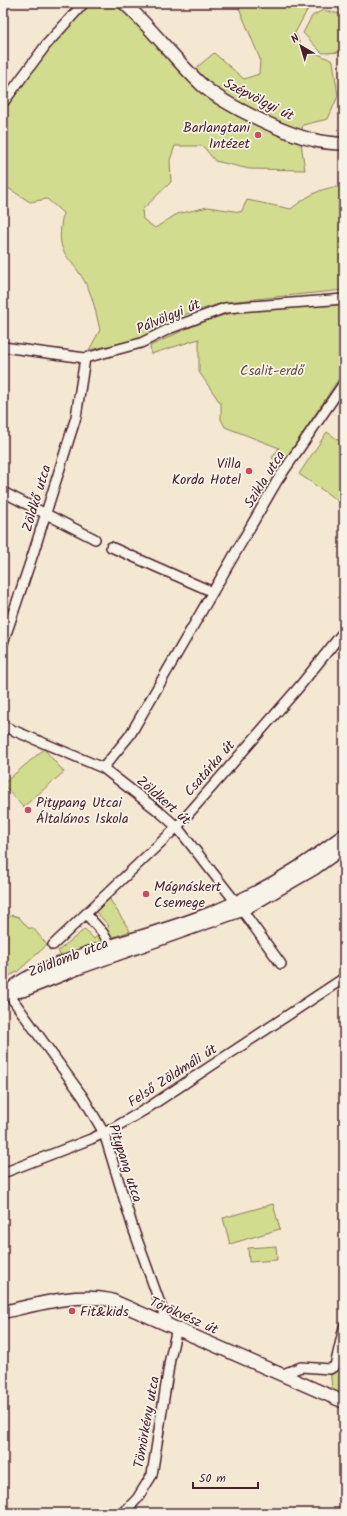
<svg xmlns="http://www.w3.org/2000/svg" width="347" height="1516" font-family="Kalam,sans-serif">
	<rect width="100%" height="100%" fill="#f5e8d3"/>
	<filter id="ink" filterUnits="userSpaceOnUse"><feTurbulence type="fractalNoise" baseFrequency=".025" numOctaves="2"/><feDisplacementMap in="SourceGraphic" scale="8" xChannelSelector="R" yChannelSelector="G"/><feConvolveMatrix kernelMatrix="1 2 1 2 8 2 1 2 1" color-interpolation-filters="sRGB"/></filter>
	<g filter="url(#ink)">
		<path fill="#d1dc8f" stroke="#8e7e5d" d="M 84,3 L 123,3 L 190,73 L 214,53 L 244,79 L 259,74 L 260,59 L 237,3 L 311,3 L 295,33 L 301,46 L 333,61 L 338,96 L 328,119 L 303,125 L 300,136 L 305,170 L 249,169 L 215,161 L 203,146 L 175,146 L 170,160 L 171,182 L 142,210 L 143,219 L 155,228 L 177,214 L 208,207 L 241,212 L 247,200 L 291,209 C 306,197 324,185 344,187 L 344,290 L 226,302 L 186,314 L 142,339 L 89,350 L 100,330 C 96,314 93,296 85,282 C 66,250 55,256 63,213 L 47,199 L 30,202 L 8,188 L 3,180 L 3,103 Z
			M 323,10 L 340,14 L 344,11 L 344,52 L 322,53 L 303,33 L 312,16 Z
			M 344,304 L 344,371 L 281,466 L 272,458 L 279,448 L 225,427 L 221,419 L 221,404 L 199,372 L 199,339 L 151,354 L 150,346 C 174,335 198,322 224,315 C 263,306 304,309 344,304 Z
			M 327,432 L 344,444 L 344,505 L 299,474 Z
			M 44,749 L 64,772 L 23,807 L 3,784 Z
			M 109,898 L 130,931 L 61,956 L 58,951 L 85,929 L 94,939 L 109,926 L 96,912 Z
			M 12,915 L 19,917 L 28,928 L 33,928 L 47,945 L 17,972 L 9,976 L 3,974 L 3,922 Z
			M 273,1204 L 280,1229 L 230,1244 L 223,1218 Z
			M 276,1246 L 277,1260 L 249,1262 L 248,1248 Z
			M 344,1327 L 344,1402 L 333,1398 L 330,1369 Z"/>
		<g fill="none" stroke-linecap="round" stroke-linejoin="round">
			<defs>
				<path id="street" d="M 3,103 L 46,45 L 84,3
					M 3,347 L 85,358 L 141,343 L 171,328 L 225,308 L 344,299
					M 3,492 L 95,539
					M 111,547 L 213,592
					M 3,643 L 34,551 L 76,417 L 85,358
					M 3,726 L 103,768 L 161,813 L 177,827 L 242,910 L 281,964
					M 103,768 L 130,735 L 277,481 L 344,383
					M 86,914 L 103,933 L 111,947
					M 53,945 L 177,827 L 299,687 L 344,631
					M 3,986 L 83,1097 L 104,1133 L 133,1228 L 167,1323
					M 3,1173 L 91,1139 L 112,1129 L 146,1109 L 344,978
					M 283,1374 L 301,1367 L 330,1369 L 335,1366 L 344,1327
					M 123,1513 L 137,1499 L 152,1475 L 170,1359 L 177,1328"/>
				<path id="secondary" d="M 124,3 C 152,28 174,59 202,85 C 223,104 285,134 314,140 C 324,143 334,143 344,144
					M 7,993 L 24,990 L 81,967 L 242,910 L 315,868 L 344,847
					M 3,996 C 11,990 18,982 27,978 C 85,949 151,937 211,913 C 259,894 303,867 344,835
					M 3,1312 C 39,1304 74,1293 111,1300 L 344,1402"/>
			</defs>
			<use href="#street" stroke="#4a1f2b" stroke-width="12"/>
			<use href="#secondary" stroke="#4a1f2b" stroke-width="15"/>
			<use href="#street" stroke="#f7f3e8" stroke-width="9"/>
			<use href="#secondary" stroke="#f7f3e8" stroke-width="12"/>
		</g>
	</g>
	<g fill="#d1495b" stroke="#f7f3e8" stroke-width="1.5">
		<circle cx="258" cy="135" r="4"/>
		<circle cx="249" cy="471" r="4"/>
		<circle cx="28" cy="810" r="4"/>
		<circle cx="146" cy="894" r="4"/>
		<circle cx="72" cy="1311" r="4"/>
	</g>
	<g text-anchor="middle" stroke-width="3.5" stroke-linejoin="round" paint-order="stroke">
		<g font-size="14" fill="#4a1f2b" stroke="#f7f3e8">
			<text transform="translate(259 99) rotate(27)" y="5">Szépvölgyi út</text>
			<text transform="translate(168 316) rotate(-23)" y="5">Pálvölgyi út</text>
			<text transform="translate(264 479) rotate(-58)" y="5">Szikla utca</text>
			<text transform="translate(36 498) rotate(-73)" y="5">Zöldkő utca</text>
			<text transform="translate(209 768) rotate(-49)" y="5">Csatárka út</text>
			<text transform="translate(164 800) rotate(41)" y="5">Zöldkert út</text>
			<text transform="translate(68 957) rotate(-21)" y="5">Zöldlomb utca</text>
			<text transform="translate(172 1075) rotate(-33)" y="5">Felső Zöldmáli út</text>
			<text transform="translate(126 1163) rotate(72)" y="5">Pitypang utca</text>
			<text transform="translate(184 1315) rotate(24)" y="5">Törökvész út</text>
			<text transform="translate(146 1422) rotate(-80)" y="5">Tömörkény utca</text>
		</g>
		<g font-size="14" fill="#4a1f2b" stroke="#f7f3e8" text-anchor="start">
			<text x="250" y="132" text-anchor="end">Barlangtani<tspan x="250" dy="16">Intézet</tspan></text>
			<text x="241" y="468" text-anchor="end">Villa<tspan x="241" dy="16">Korda Hotel</tspan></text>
			<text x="36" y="807">Pitypang Utcai<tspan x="36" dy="16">Általános Iskola</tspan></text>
			<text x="154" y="891">Mágnáskert<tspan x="154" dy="16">Csemege</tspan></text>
			<text x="80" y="1316">Fit&amp;kids</text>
		</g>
		<g font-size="14" fill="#6c4e44" stroke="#f7f3e8">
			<text x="272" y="375">Csalit-erdő</text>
		</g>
	</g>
	<rect width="347" height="1516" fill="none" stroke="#f7f3e8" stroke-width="16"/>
	<rect x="8" y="8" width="331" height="1500" fill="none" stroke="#4a1f2b" stroke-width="1.5" filter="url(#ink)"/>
	<g transform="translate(301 46) rotate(322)" stroke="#f7f3e8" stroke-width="3" paint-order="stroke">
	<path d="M0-3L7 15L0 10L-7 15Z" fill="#4a1f2b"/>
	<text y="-6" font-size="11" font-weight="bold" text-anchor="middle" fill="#4a1f2b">N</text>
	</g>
	<path d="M193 1482v6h65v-6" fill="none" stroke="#4a1f2b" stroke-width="2"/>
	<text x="199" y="1482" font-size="12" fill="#4a1f2b" stroke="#f7f3e8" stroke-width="3" paint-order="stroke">50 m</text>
</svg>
